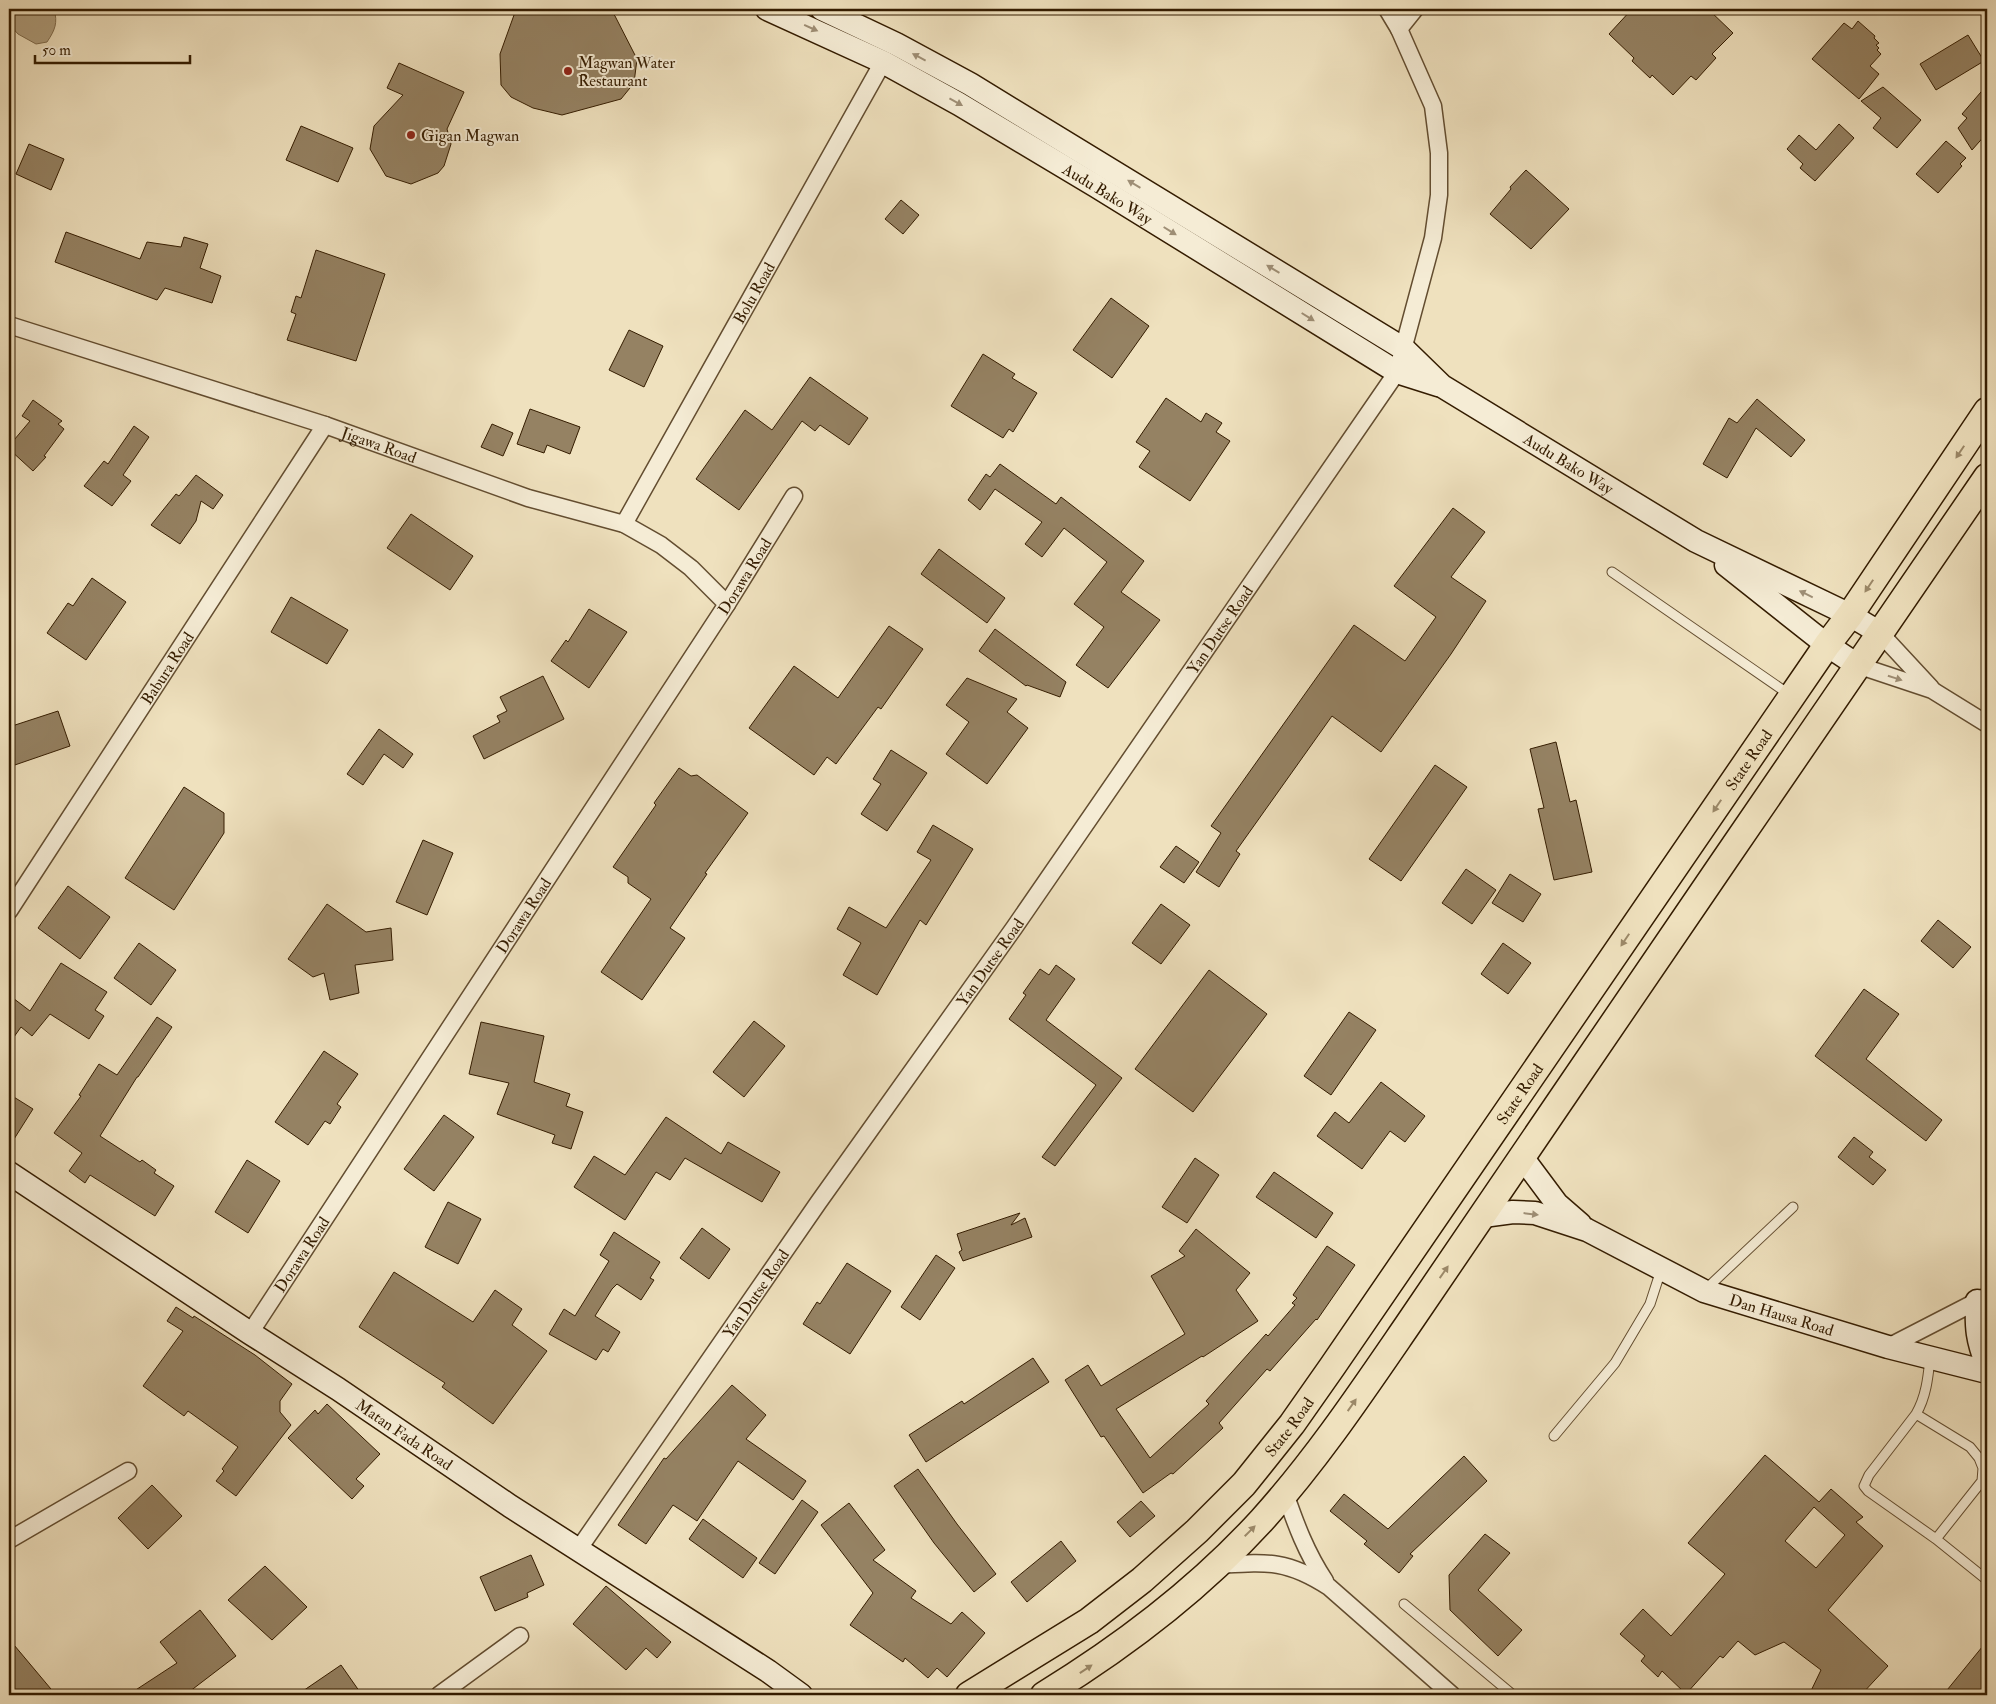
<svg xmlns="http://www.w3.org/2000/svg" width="1996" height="1704" font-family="'IM FELL Double Pica',serif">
	<rect width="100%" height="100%" fill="#efe1be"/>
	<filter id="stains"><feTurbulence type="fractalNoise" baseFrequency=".004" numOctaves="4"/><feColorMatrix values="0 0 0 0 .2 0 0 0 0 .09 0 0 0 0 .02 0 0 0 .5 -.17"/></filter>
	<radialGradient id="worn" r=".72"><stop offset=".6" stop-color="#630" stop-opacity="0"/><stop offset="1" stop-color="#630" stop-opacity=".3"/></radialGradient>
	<path fill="#af9e7d" stroke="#7e6a4b" d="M 9,9 L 54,9 C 58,23 55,30 47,42 L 36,44 L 18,34 L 9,24 Z"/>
	<path fill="#958263" stroke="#341c00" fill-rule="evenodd" d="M 519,9 L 609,9 L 615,16 L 637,59 L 634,83 L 621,99 L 562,115 L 533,108 L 511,97 L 501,85 L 500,54 L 514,15 Z
		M 1632,9 L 1708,9 L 1733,33 L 1712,54 L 1716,58 L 1696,80 L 1691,76 L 1673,95 L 1652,75 L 1650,78 L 1632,61 L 1634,58 L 1609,34 Z
		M 1858,21 L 1875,36 L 1874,38 L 1879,43 L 1876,45 L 1879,48 L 1877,50 L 1881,54 L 1870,66 L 1879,74 L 1859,99 L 1812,59 L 1844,23 L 1852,29 Z
		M 1968,35 L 1984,61 L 1936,90 L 1920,64 Z
		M 399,63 L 464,92 L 447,129 L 451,144 L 444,166 L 438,173 L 411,184 L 386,176 L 370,149 L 374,126 L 403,95 L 387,88 Z
		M 1987,85 L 1987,133 L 1972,150 L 1958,128 L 1967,118 L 1962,114 Z
		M 1883,87 L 1921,120 L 1897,148 L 1873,128 L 1881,118 L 1861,101 Z
		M 1839,124 L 1854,138 L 1815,181 L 1800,168 L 1803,164 L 1787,149 L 1799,135 L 1816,150 Z
		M 301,126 L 353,148 L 338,182 L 286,160 Z
		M 1946,141 L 1966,158 L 1960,164 L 1962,166 L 1938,193 L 1916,174 Z
		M 29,144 L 64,159 L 51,190 L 16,174 Z
		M 1526,170 L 1569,209 L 1531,249 L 1490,214 L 1511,189 L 1510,187 Z
		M 901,200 L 919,215 L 903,234 L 885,219 Z
		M 66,232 L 140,259 L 147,242 L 181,247 L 184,237 L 208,244 L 200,268 L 221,276 L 212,303 L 165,288 L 157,300 L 55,262 Z
		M 316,250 L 385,274 L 356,361 L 287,340 L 296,314 L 291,312 L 296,296 L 301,298 Z
		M 1111,298 L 1149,326 L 1112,378 L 1073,350 Z
		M 629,330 L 663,346 L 644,387 L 609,370 Z
		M 983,354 L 1015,374 L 1012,378 L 1037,393 L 1013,432 L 1009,429 L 1003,438 L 951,406 Z
		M 810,377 L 868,418 L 849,445 L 820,425 L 815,431 L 802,421 L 739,510 L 696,479 L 745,410 L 772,430 Z
		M 1166,398 L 1201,422 L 1206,413 L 1222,423 L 1216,432 L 1230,441 L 1190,501 L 1139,467 L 1150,451 L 1136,442 Z
		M 1757,399 L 1805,440 L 1791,457 L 1756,428 L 1727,478 L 1703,464 L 1729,418 L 1737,423 Z
		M 33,400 L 62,421 L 58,424 L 64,429 L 44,456 L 46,457 L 33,471 L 9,449 L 9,446 L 30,421 L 22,416 Z
		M 530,409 L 580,427 L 570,454 L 547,445 L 544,453 L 517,444 Z
		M 492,424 L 513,433 L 503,456 L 481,447 Z
		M 134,426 L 149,437 L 123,475 L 131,481 L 112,506 L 84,486 L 104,461 L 108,464 Z
		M 1000,464 L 1056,504 L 1061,497 L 1144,561 L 1121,592 L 1160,620 L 1108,688 L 1076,665 L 1104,627 L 1074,604 L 1107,562 L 1064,528 L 1042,557 L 1025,544 L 1042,522 L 995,489 L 980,510 L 968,500 L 986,474 L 990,477 Z
		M 196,475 L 223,495 L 213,509 L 201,501 L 196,521 L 180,544 L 151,525 L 176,494 L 179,496 Z
		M 1453,508 L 1485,532 L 1451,577 L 1486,601 L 1451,654 L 1381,752 L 1332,716 L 1236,851 L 1240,854 L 1219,887 L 1196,872 L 1221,833 L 1211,826 L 1354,625 L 1405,661 L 1436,617 L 1394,586 Z
		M 411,514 L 473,556 L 450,590 L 387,548 Z
		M 939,549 L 1005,598 L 987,623 L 921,574 Z
		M 92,578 L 126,602 L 86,660 L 47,633 L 68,603 L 73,606 Z
		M 291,597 L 348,630 L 327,664 L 271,632 Z
		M 589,609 L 627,632 L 589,688 L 551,661 L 566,640 L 568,642 Z
		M 889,626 L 923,649 L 881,709 L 878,707 L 836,764 L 827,757 L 814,775 L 749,728 L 794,666 L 838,698 Z
		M 995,629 L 1066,682 L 1060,697 L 1027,685 L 1026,686 L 979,651 Z
		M 543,676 L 564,719 L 484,759 L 473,736 L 500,722 L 497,716 L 507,711 L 500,697 Z
		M 967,678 L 1017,699 L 1007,712 L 1028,728 L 987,784 L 946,754 L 969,722 L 946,705 Z
		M 58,711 L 70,746 L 9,767 L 9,727 Z
		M 379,729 L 413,754 L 403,768 L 384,754 L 363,785 L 347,774 Z
		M 1556,742 L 1570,802 L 1576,800 L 1592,872 L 1554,880 L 1538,809 L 1544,808 L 1530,749 Z
		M 891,750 L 927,773 L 887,831 L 861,814 L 881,784 L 873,779 Z
		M 1435,765 L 1467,787 L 1401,881 L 1369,859 Z
		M 679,768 L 691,776 L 697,775 L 748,813 L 705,873 L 707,874 L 670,928 L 685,938 L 642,1000 L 601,972 L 651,899 L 628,883 L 628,877 L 613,867 L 656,805 L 654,803 Z
		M 184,787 L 224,813 L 224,833 L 174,910 L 125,878 Z
		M 933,825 L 973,849 L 926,925 L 920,920 L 877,995 L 843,975 L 861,943 L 837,929 L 849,907 L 886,928 L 931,860 L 917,852 Z
		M 423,840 L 453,853 L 427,915 L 396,902 Z
		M 1176,846 L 1199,862 L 1184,883 L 1160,867 Z
		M 1466,869 L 1496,890 L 1472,924 L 1442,903 Z
		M 1510,874 L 1541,894 L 1523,922 L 1492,903 Z
		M 68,886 L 110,917 L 80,959 L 38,928 Z
		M 327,904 L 366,932 L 391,928 L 393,960 L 355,965 L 359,993 L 330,1000 L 324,973 L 313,977 L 288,959 Z
		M 1161,904 L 1190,925 L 1161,964 L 1132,943 Z
		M 1938,920 L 1971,947 L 1953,968 L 1921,941 Z
		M 139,943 L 176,970 L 151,1005 L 114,978 Z
		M 1503,943 L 1531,963 L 1508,994 L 1481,974 Z
		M 61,963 L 107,992 L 95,1010 L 104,1016 L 89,1039 L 50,1014 L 32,1036 L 21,1027 L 9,1044 L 9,995 L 30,1011 Z
		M 1056,965 L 1075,979 L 1046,1020 L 1122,1078 L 1055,1166 L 1042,1157 L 1096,1085 L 1009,1019 L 1026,995 L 1023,993 L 1040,969 L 1049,975 Z
		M 1209,970 L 1267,1014 L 1193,1112 L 1135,1069 Z
		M 1864,989 L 1899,1014 L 1866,1059 L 1942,1120 L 1926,1141 L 1815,1056 Z
		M 1349,1012 L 1376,1030 L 1331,1095 L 1304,1076 Z
		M 157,1017 L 172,1027 L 138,1077 L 137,1077 L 100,1136 L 140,1162 L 142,1160 L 156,1170 L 154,1173 L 174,1186 L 155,1216 L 90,1175 L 85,1183 L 69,1171 L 82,1153 L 54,1133 L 81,1096 L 79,1095 L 99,1064 L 117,1075 Z
		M 754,1021 L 785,1046 L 744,1097 L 713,1072 Z
		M 481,1022 L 544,1036 L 534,1082 L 570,1094 L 566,1106 L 583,1112 L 571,1149 L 552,1143 L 555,1135 L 497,1114 L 509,1083 L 469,1074 Z
		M 324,1051 L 358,1074 L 337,1104 L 341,1107 L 330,1124 L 325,1121 L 308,1145 L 275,1122 Z
		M 1381,1082 L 1425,1116 L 1405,1142 L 1390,1131 L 1362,1169 L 1317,1136 L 1335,1112 L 1349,1123 Z
		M 9,1094 L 33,1109 L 9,1147 Z
		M 444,1115 L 474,1137 L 434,1191 L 404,1169 Z
		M 666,1117 L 721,1154 L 728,1142 L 780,1172 L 762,1202 L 685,1158 L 670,1180 L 656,1172 L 625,1220 L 574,1187 L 594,1156 L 625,1175 Z
		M 1854,1137 L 1873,1152 L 1869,1157 L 1886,1170 L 1873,1185 L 1838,1157 Z
		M 1195,1158 L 1219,1175 L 1187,1223 L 1162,1207 Z
		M 247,1160 L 280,1181 L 248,1233 L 215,1212 Z
		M 1274,1172 L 1333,1213 L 1316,1238 L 1256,1197 Z
		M 448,1202 L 481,1219 L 458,1264 L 425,1247 Z
		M 1020,1213 L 1011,1225 L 1025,1218 L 1032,1237 L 963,1261 L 959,1252 L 962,1250 L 957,1234 Z
		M 702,1228 L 730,1249 L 709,1279 L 680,1258 Z
		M 1196,1229 L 1250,1273 L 1236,1290 L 1258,1321 L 1203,1357 L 1202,1356 L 1116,1409 L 1150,1458 L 1209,1404 L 1206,1401 L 1266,1334 L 1268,1336 L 1295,1305 L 1292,1303 L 1297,1298 L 1293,1295 L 1327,1246 L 1355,1265 L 1317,1320 L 1316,1319 L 1270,1371 L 1267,1369 L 1219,1423 L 1223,1428 L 1173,1474 L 1171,1473 L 1143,1493 L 1104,1436 L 1101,1437 L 1065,1380 L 1088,1365 L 1101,1386 L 1185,1334 L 1151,1276 L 1185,1256 L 1179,1251 Z
		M 614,1232 L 660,1262 L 650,1278 L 654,1280 L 641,1300 L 617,1284 L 612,1289 L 595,1316 L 620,1332 L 608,1352 L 603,1349 L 596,1360 L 549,1334 L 564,1309 L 575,1316 L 609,1261 L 600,1255 Z
		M 936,1255 L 955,1268 L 920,1320 L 901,1307 Z
		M 847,1263 L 891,1291 L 850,1354 L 803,1324 L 817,1302 L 820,1304 Z
		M 394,1272 L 473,1322 L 495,1290 L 522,1309 L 512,1325 L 547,1351 L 493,1424 L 442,1387 L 445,1383 L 359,1327 Z
		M 176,1307 L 193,1318 L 194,1316 L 255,1355 L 292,1384 L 280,1401 L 280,1412 L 291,1425 L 236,1496 L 216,1481 L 224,1471 L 222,1469 L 238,1447 L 188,1411 L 184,1416 L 143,1386 L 183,1331 L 167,1321 Z
		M 1033,1358 L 1049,1382 L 926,1462 L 909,1435 L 962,1401 L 964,1404 Z
		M 732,1385 L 766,1415 L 746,1439 L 806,1481 L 793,1500 L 738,1461 L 697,1521 L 673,1505 L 646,1544 L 618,1525 L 664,1458 L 666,1459 Z
		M 327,1404 L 380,1454 L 356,1479 L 364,1486 L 352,1499 L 288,1438 L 315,1410 L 318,1414 Z
		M 1765,1455 L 1819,1502 L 1831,1489 L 1863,1517 L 1856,1522 L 1883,1546 L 1828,1610 L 1888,1666 L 1861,1695 L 1809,1695 L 1821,1670 L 1784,1642 L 1755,1655 L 1738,1641 L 1723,1658 L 1720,1656 L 1686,1694 L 1662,1671 L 1658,1677 L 1641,1661 L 1645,1656 L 1620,1634 L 1643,1609 L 1671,1636 L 1725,1574 L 1688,1543 ZM 1814,1507 L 1845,1535 L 1816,1568 L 1785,1541 Z
		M 1464,1456 L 1487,1481 L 1410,1554 L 1413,1556 L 1399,1573 L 1364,1544 L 1367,1541 L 1330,1511 L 1344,1494 L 1388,1529 Z
		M 918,1469 L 957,1524 L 996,1574 L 974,1592 L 934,1543 L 894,1486 Z
		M 152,1485 L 182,1516 L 148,1549 L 118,1518 Z
		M 802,1500 L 818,1512 L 775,1574 L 759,1563 Z
		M 1141,1501 L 1155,1516 L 1130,1537 L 1117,1522 Z
		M 849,1503 L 885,1550 L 873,1560 L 916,1591 L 911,1598 L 951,1624 L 962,1612 L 985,1633 L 947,1677 L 937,1668 L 928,1678 L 905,1658 L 903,1662 L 850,1625 L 873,1593 L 821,1525 Z
		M 703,1519 L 757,1558 L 743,1578 L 689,1539 Z
		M 1485,1534 L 1510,1553 L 1478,1590 L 1522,1630 L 1498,1656 L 1450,1610 L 1449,1575 Z
		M 1061,1541 L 1076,1561 L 1027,1602 L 1011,1582 Z
		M 531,1555 L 544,1585 L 527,1593 L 528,1597 L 495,1611 L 480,1577 Z
		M 265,1566 L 307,1607 L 272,1640 L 228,1600 Z
		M 606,1586 L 671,1642 L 657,1658 L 646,1648 L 626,1670 L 573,1624 Z
		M 200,1610 L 236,1656 L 185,1695 L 128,1695 L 177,1663 L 160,1642 Z
		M 9,1639 L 56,1695 L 9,1695 Z
		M 1987,1641 L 1987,1686 L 1979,1695 L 1943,1695 Z
		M 341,1665 L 362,1695 L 297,1695 Z"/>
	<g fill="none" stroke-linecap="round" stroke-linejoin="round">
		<defs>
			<path id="lane" d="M 1612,572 L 1790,695
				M 1706,1289 L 1793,1207
				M 1930,1359 C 1928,1378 1926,1397 1916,1414 L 1869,1475 L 1864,1486 L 1868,1491 L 1936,1539 L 1987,1580
				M 1916,1414 L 1970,1447 L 1979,1458 L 1983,1468 L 1982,1481 L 1936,1539
				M 1554,1436 L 1615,1363 L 1650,1304 L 1661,1270
				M 1404,1604 L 1513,1695"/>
			<g id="street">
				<path d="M 1399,29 L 1415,9"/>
				<path id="s1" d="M 9,325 L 325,425 L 528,498 L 624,524 L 661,545 L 691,568 L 727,604"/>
				<path id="s2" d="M 624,524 L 883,62"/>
				<path d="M 1880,633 L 1931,688"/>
				<path d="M 1857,665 L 1932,690 L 1987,724"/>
				<path id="s3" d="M 9,911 L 325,425"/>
				<path id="s4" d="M 250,1333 L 727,604 L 794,496"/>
				<path d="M 1888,1347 L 1987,1296"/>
				<path d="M 1285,1493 C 1296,1525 1306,1552 1325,1581"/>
				<path d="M 9,1540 L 128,1471"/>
				<path id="s5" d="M 578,1550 L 818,1203 L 1014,928 L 1397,372 L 1433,238 L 1439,195 L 1439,153 L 1433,106 L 1399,29 L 1387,9"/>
				<path d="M 1217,1565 C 1266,1562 1286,1559 1329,1587 L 1452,1695"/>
				<path d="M 439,1695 L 520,1636"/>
			</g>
			<g id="secondary">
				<path id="s6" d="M 767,9 L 883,62 L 959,104 L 1096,186 L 1397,372 L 1438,385"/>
				<path id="s7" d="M 822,9 L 896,44 L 970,84 L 1404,349 L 1442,386 L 1696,541 L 1850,615 L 1880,633"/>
				<path d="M 1726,565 L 1827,645 L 1857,665"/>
				<path d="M 1522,1157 L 1557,1204 L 1580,1224"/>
				<path id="s8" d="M 9,1173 L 250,1333 L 338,1389 L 510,1506 L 768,1671 L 801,1695"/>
				<path id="s9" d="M 1483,1216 L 1513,1212 L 1535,1213 L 1587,1230 L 1704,1291 L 1888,1347 L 1987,1372"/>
				<path d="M 1977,1301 C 1976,1328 1977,1340 1987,1365"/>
			</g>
			<g id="primary">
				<path id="s10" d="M 969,1695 L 1089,1621 L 1142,1580 L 1197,1531 L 1244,1484 L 1292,1424 L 1332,1367 L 1827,645 L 1850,615 L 1987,411"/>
				<path d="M 1044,1695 C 1124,1646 1199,1589 1262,1520 C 1316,1460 1361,1393 1407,1326 C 1461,1247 1515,1168 1569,1088 C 1708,884 1847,681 1987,477"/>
			</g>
		</defs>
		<use href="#lane" stroke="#634d30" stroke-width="11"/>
		<use href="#street" stroke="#634d30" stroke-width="19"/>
		<use href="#secondary" stroke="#341c00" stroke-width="25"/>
		<use href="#primary" stroke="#341c00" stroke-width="29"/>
		<use href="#lane" stroke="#f5ecd5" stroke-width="9"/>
		<use href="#street" stroke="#f5ecd5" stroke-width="16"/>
		<use href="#secondary" stroke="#f5ecd5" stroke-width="22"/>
		<use href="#primary" stroke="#efe1be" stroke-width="26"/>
	</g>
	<defs><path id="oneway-solid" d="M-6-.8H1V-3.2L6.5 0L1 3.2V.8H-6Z" transform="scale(1.25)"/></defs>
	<g fill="#9e8e75">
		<use href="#oneway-solid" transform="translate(811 28) rotate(24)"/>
		<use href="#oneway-solid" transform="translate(919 57) rotate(-152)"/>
		<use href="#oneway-solid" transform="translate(956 102) rotate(29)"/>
		<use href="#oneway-solid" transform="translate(1134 184) rotate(-149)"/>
		<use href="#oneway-solid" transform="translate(1170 231) rotate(32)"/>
		<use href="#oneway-solid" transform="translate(1273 269) rotate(-149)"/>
		<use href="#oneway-solid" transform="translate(1308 317) rotate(32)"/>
		<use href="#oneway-solid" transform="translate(1806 594) rotate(-154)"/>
		<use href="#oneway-solid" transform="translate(1895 678) rotate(18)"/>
		<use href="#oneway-solid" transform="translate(1531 1214) rotate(7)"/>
	</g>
	<g fill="#9b8868">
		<use href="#oneway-solid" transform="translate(1960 452) rotate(124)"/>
		<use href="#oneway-solid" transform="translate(1869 586) rotate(124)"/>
		<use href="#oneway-solid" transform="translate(1717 806) rotate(124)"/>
		<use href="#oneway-solid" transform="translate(1625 940) rotate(124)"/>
		<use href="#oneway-solid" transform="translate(1444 1272) rotate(-55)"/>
		<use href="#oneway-solid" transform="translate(1352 1405) rotate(-55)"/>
		<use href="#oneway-solid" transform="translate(1250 1531) rotate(-45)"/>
		<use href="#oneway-solid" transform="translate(1086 1669) rotate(-34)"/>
	</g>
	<g fill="#8f2418" stroke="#f5ecd5" stroke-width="2">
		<circle cx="568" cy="71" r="5"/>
		<circle cx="411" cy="135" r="5"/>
	</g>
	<g text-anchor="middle" stroke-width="4" stroke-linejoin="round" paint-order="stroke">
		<g font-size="16" fill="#341c00" stroke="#f5ecd5" text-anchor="start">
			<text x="578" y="68">Magwan Water<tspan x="578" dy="18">Restaurant</tspan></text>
			<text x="421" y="141">Gigan Magwan</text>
		</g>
		<g font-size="16" fill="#341c00" stroke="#f5ecd5">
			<text dy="6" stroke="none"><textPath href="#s6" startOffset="388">Audu Bako Way</textPath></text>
			<text dy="6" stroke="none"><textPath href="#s2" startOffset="265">Bolu Road</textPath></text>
			<text dy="6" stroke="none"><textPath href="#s1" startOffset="389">Jigawa Road</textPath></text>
			<text dy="6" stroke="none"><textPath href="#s7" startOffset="876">Audu Bako Way</textPath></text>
			<text dy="6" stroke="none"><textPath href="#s4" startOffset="904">Dorawa Road</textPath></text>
			<text dy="6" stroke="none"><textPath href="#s5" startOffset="1122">Yan Dutse Road</textPath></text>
			<text dy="6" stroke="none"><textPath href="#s3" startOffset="290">Babura Road</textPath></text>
			<text dy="6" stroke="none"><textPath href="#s10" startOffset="1231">State Road</textPath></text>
			<text dy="6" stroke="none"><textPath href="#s4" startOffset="499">Dorawa Road</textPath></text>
			<text dy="6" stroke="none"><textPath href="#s5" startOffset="718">Yan Dutse Road</textPath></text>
			<text dy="6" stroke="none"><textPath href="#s10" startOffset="826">State Road</textPath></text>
			<text dy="6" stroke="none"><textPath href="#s4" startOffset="94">Dorawa Road</textPath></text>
			<text dy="6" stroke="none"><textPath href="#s5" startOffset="312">Yan Dutse Road</textPath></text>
			<text dy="6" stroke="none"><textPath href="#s9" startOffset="320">Dan Hausa Road</textPath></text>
			<text dy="6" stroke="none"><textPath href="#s10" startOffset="421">State Road</textPath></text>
			<text dy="6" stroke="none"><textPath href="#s8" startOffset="474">Matan Fada Road</textPath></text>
		</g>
	</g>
	<rect width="1996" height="1704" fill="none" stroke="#efe1be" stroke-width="30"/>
	<rect x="10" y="10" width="1976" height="1684" fill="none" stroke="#341c00" stroke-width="2.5"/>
	<rect x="15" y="15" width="1966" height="1674" fill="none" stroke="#341c00"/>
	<path d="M35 55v8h155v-8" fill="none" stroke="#341c00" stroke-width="2.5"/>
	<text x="42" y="55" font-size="15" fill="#341c00" stroke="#f5ecd5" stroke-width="4" paint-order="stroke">50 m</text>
	<rect width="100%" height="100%" filter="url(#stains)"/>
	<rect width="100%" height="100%" fill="url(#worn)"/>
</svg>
